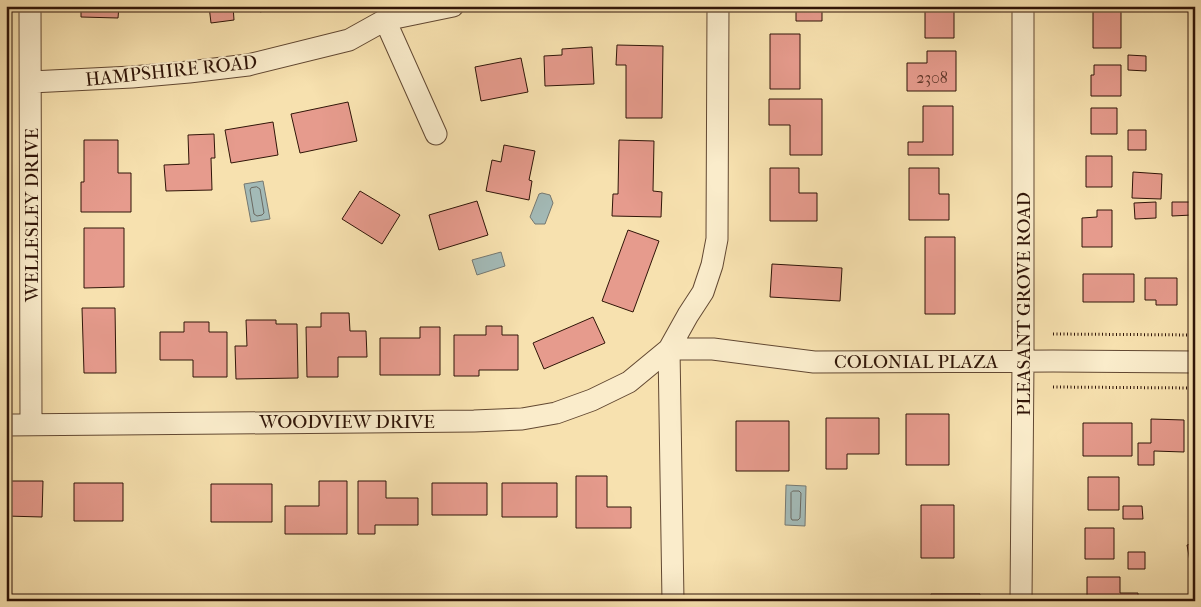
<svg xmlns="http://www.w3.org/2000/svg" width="1201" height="607" font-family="'IM FELL French Canon',serif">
	<rect width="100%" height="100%" fill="#f7e1af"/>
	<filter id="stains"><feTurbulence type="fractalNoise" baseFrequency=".004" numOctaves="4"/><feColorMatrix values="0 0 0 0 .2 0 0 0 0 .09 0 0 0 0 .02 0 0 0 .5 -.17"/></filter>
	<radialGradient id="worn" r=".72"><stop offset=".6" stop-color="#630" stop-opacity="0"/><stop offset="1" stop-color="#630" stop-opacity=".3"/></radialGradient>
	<path fill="#a3bab7" stroke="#757871" d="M 263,181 L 270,219 L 251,222 L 244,184 Z
		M 542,193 L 550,195 L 553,203 L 545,224 L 535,224 L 530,217 L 539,194 Z
		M 501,252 L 505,266 L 477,275 L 472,260 Z
		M 786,485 L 806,486 L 805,526 L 785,525 Z"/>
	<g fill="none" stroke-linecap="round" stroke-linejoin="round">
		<path stroke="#6a6860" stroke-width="1" d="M 257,187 L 260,189 L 264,213 L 262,215 L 257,216 L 254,214 L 250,190 L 251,188 Z
			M 793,491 L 799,491 L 801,493 L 800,518 L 798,520 L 792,520 L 791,518 L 791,493 Z"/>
	</g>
	<path fill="#e69b8d" stroke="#301508" d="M 81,6 L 119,6 L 118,18 L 81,17 Z
		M 209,6 L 233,6 L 234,20 L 211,23 Z
		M 258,6 L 287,6 L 260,12 Z
		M 796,6 L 822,6 L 822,21 L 796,21 Z
		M 925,6 L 954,6 L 954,38 L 925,38 Z
		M 1093,10 L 1121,10 L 1121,48 L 1093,48 Z
		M 770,34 L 800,34 L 800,89 L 770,89 Z
		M 617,45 L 663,46 L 662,118 L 626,118 L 626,65 L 616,65 Z
		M 592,47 L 594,84 L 545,86 L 544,56 L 562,55 L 562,49 Z
		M 927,51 L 956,51 L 956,91 L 907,91 L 907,63 L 927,63 Z
		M 1128,55 L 1146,56 L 1146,71 L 1128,70 Z
		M 521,58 L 528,92 L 481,101 L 475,67 Z
		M 1094,65 L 1121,65 L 1121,96 L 1091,96 L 1091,75 L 1094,75 Z
		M 769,99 L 822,99 L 822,155 L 790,155 L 790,125 L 769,125 Z
		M 348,102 L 357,141 L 300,153 L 291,114 Z
		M 923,106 L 953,106 L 953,155 L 908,155 L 908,142 L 923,142 Z
		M 1091,108 L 1117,108 L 1117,134 L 1091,134 Z
		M 273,122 L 278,155 L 231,163 L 225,130 Z
		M 1128,130 L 1146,130 L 1146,150 L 1128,150 Z
		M 214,134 L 215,158 L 211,158 L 212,190 L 166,191 L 164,165 L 189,164 L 188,135 Z
		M 84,140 L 118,140 L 118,173 L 131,173 L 131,212 L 81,212 L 81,182 L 84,182 Z
		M 619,140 L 654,141 L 653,191 L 662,192 L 661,217 L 612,216 L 613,194 L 618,194 Z
		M 504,145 L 535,151 L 529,180 L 532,181 L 529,200 L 486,191 L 492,160 L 501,162 Z
		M 1086,156 L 1112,156 L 1112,187 L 1086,187 Z
		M 770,168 L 799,168 L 799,193 L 817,193 L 817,221 L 770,221 Z
		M 909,168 L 939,168 L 939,194 L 949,194 L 949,220 L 909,220 Z
		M 1133,172 L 1162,174 L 1161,199 L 1132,198 Z
		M 360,191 L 400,215 L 382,244 L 342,219 Z
		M 477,201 L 488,235 L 439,250 L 429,215 Z
		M 1156,202 L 1156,218 L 1135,219 L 1134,203 Z
		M 1172,202 L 1192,202 L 1192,215 L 1172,216 Z
		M 1097,210 L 1112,210 L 1112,247 L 1082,247 L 1082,218 L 1097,217 Z
		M 84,228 L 124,228 L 124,287 L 84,288 Z
		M 628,230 L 659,241 L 633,312 L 602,301 Z
		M 925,237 L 955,237 L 955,314 L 925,314 Z
		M 772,264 L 842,268 L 840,301 L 770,297 Z
		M 1083,274 L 1134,274 L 1134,302 L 1083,302 Z
		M 1145,278 L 1177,278 L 1177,305 L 1156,305 L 1156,300 L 1145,300 Z
		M 82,308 L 115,308 L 116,373 L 84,373 Z
		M 321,313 L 349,313 L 350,331 L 366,331 L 367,357 L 338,357 L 338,377 L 307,377 L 306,327 L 321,327 Z
		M 593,317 L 605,343 L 544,369 L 533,343 Z
		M 246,320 L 276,320 L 276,324 L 297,324 L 298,378 L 236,379 L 235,346 L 247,346 Z
		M 184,322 L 209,322 L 209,332 L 227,332 L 227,377 L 193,377 L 193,360 L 160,360 L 160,332 L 184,332 Z
		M 486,326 L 502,326 L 502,335 L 518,335 L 518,370 L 479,370 L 479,376 L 454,376 L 454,335 L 486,335 Z
		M 420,327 L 440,327 L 440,375 L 380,375 L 380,338 L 420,338 Z
		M 906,414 L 949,414 L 949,465 L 906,465 Z
		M 826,418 L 879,418 L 879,454 L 847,454 L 847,469 L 826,469 Z
		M 1151,419 L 1184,420 L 1184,452 L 1154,451 L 1154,465 L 1138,465 L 1138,443 L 1151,443 Z
		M 736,421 L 789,421 L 789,471 L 736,471 Z
		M 1083,423 L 1132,423 L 1132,456 L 1083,456 Z
		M 576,476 L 607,476 L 607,507 L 631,507 L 631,528 L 576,528 Z
		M 1088,477 L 1119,477 L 1119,510 L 1088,510 Z
		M 6,481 L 43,481 L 42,517 L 6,516 Z
		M 319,481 L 347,481 L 347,534 L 285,534 L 285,506 L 319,506 Z
		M 358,481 L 386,481 L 386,498 L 418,498 L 418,525 L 375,525 L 375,534 L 358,534 Z
		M 74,483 L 123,483 L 123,521 L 74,521 Z
		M 432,483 L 487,483 L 487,515 L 432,515 Z
		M 502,483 L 557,483 L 557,517 L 502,517 Z
		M 211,484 L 272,484 L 272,522 L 211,522 Z
		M 921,505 L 954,505 L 954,558 L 921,558 Z
		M 1123,506 L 1142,506 L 1143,519 L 1123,519 Z
		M 1085,528 L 1114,528 L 1114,559 L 1085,559 Z
		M 1195,543 L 1195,567 L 1191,567 L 1187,545 Z
		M 1128,552 L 1145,552 L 1145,569 L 1128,569 Z
		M 1087,577 L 1120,577 L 1120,593 L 1138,593 L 1138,601 L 1087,601 Z
		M 931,594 L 980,594 L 980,601 L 931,601 Z"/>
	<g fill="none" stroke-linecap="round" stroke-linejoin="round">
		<defs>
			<path id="minor" d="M 30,6 L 31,424
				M 385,20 L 436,134
				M 31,82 L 132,77 L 189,72 L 248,65 L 349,40 L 385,20 L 453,6
				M 6,425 L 474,421 L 522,419 L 556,413 L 592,400 L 629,382 L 669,349 L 713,349 L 814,362 L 1053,361 L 1195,362
				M 673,601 L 669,349 L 688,315 L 703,292 L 712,265 L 717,239 L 718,6
				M 1021,601 L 1023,361 L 1023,6"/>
		</defs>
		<use href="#minor" stroke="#624832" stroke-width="23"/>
		<path stroke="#301508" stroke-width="3" stroke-dasharray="1 2.5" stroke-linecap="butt" d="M 1053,334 L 1195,335
			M 1053,387 L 1195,388"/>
		<use href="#minor" stroke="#faeccb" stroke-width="21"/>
	</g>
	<g text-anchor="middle" stroke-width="4" stroke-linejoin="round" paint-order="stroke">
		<g font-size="16" fill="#5e3629">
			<text x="932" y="83">2308</text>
		</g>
		<g font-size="19" fill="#301508" stroke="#faeccb">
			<text transform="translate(171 70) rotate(-6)" y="7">HAMPSHIRE ROAD</text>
			<text transform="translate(31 215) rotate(-90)" y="7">WELLESLEY DRIVE</text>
			<text transform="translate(1023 304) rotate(-90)" y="7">PLEASANT GROVE ROAD</text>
			<text x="916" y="368">COLONIAL PLAZA</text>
			<text x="347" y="428">WOODVIEW DRIVE</text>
		</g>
	</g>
	<rect width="1201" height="607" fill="none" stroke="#f7e1af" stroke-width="25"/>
	<rect x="8" y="8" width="1186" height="592" fill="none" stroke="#301508" stroke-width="2.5"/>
	<rect x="12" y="12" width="1176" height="582" fill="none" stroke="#301508"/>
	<rect width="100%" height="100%" filter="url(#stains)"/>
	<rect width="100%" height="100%" fill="url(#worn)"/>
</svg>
